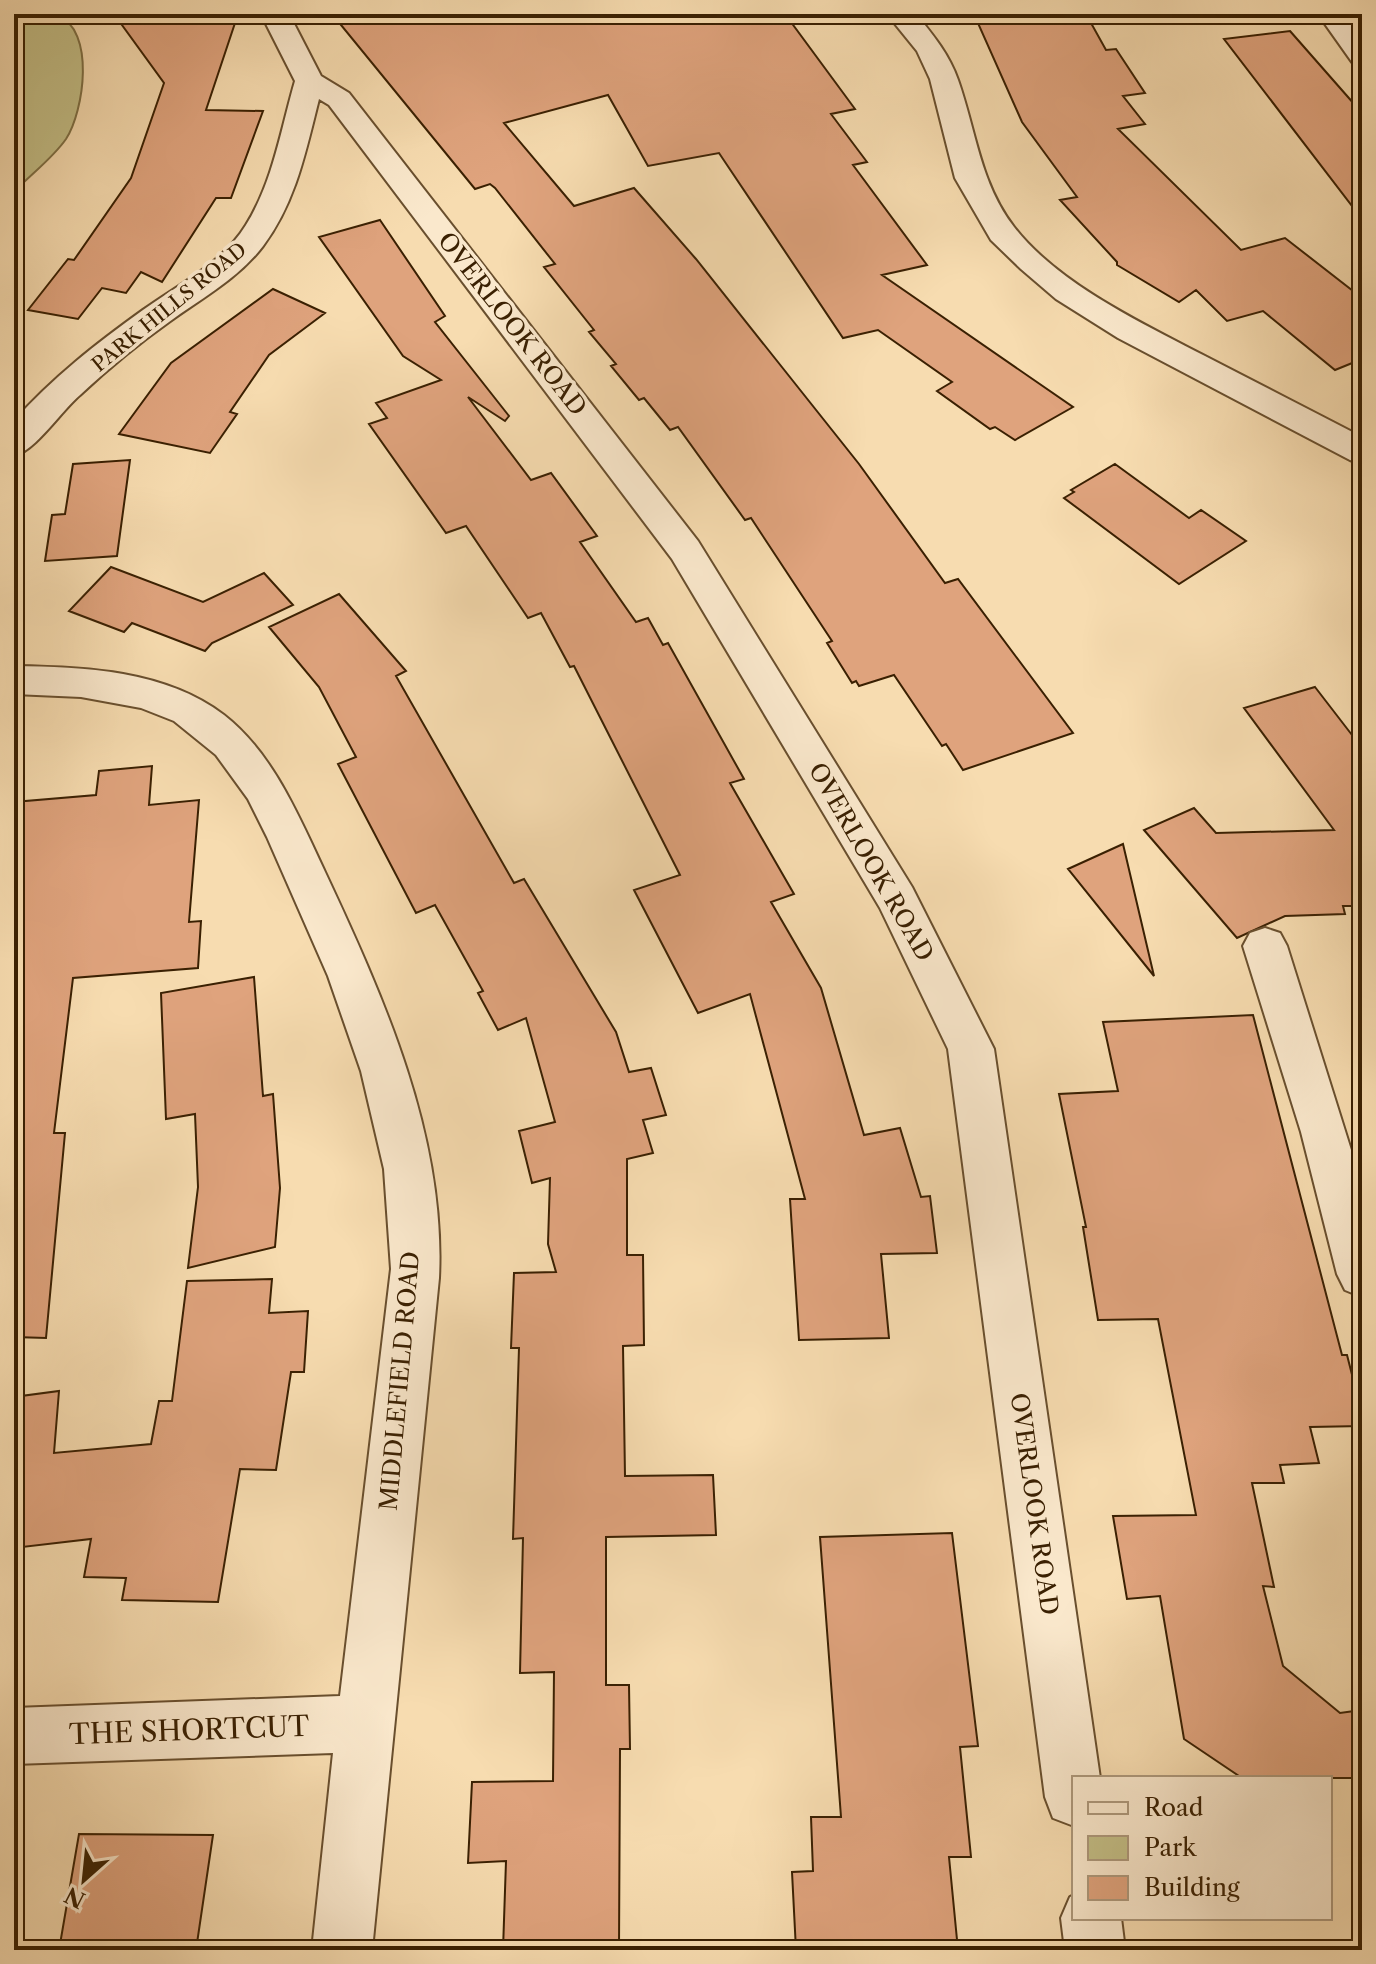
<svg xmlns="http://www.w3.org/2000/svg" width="1376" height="1964" font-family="'Libre Caslon Text',serif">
	<rect width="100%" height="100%" fill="#f7dcb0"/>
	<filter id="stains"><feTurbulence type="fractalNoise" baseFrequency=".0025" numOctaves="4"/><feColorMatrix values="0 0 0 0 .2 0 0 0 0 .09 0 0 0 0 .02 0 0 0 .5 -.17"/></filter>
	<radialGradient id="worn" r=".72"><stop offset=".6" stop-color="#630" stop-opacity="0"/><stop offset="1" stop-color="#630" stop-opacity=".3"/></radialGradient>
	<path fill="#c3be86" stroke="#7e6f44" stroke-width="2" d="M 14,14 C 26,14 46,10 57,15 C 96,30 84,111 66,139 C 53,158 30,175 14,192 Z"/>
	<path fill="#dfa37d" stroke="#3a2002" stroke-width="2" d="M 114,14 L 238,14 L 206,110 L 263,111 L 231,198 L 216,198 L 162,282 L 141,272 L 126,293 L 102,288 L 78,319 L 28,310 L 68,259 L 74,260 L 131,178 L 164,83 Z
		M 332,14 L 785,14 L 855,109 L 831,114 L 867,162 L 853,165 L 927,265 L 882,275 L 1073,407 L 1015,440 L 995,427 L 990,429 L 937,391 L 952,382 L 878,330 L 843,338 L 719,153 L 648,166 L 608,95 L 504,123 L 574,206 L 634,188 L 696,259 L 859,464 L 945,583 L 958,579 L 1073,733 L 963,770 L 946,744 L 942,746 L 894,675 L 859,686 L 856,681 L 852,683 L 827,643 L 832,641 L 751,518 L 745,520 L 678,427 L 670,430 L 644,398 L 639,400 L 611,366 L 616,364 L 589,332 L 594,330 L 544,267 L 555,264 L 495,188 L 490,184 L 475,189 Z
		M 1086,14 L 1106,50 L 1116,49 L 1145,93 L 1123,96 L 1145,124 L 1118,129 L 1241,250 L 1285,238 L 1362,298 L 1362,359 L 1335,370 L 1263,311 L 1227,321 L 1196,290 L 1179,302 L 1117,265 L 1117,262 L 1060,200 L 1077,197 L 1022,122 L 977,21 Z
		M 1290,31 L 1362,113 L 1362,219 L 1224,39 Z
		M 380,220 L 445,316 L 435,322 L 509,416 L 505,421 L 468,397 L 531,480 L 551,473 L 597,536 L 580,542 L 636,622 L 648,618 L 663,645 L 668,643 L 744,779 L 730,783 L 794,894 L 771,902 L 821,988 L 864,1135 L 900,1128 L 921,1197 L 930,1196 L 937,1253 L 881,1254 L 889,1338 L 799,1340 L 790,1199 L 805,1199 L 750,994 L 698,1013 L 634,890 L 680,875 L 574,666 L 570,667 L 541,613 L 528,618 L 466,526 L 446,533 L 369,424 L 387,418 L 376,403 L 441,380 L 403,356 L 319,237 Z
		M 273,289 L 325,313 L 269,355 L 230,412 L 237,414 L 210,453 L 119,434 L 171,363 Z
		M 130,460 L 117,556 L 45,561 L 52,515 L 65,514 L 73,464 Z
		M 1115,464 L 1189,518 L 1201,510 L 1246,541 L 1179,584 L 1064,498 L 1074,492 L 1071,490 Z
		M 111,567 L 203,602 L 264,573 L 293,605 L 212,643 L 205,651 L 132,623 L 124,632 L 69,611 Z
		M 339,594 L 406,671 L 396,676 L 514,883 L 524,879 L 616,1032 L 629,1072 L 651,1068 L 666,1115 L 643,1120 L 653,1153 L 627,1159 L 627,1255 L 643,1255 L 644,1345 L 623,1346 L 625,1476 L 713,1475 L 716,1535 L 606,1537 L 606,1685 L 629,1685 L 630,1749 L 620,1749 L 619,1950 L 503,1950 L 506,1861 L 468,1863 L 472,1782 L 553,1781 L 554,1672 L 520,1673 L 523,1538 L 513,1539 L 519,1348 L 511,1348 L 514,1273 L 556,1272 L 548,1244 L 550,1178 L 532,1183 L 519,1131 L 555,1122 L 526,1018 L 498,1030 L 478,993 L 483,991 L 435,905 L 416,913 L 338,764 L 356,757 L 319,687 L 269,627 Z
		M 1315,687 L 1362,748 L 1362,906 L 1343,906 L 1345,914 L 1285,916 L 1237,938 L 1144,830 L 1194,808 L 1216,833 L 1334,830 L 1244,708 Z
		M 152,766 L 149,805 L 199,800 L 189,922 L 201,921 L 198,968 L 73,978 L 54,1133 L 65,1133 L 46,1338 L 14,1337 L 14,802 L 96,795 L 99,771 Z
		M 1123,844 L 1154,976 L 1068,869 Z
		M 254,977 L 263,1096 L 273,1094 L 280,1188 L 275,1247 L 188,1268 L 198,1187 L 195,1114 L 166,1119 L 161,993 Z
		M 1253,1015 L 1342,1355 L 1347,1355 L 1362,1414 L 1362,1426 L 1310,1427 L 1319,1463 L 1280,1465 L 1284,1483 L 1252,1483 L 1274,1587 L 1263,1586 L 1283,1666 L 1340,1713 L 1362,1710 L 1362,1778 L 1242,1778 L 1184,1739 L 1160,1596 L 1127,1599 L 1113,1516 L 1196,1515 L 1158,1319 L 1098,1320 L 1083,1227 L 1086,1227 L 1059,1094 L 1118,1091 L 1103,1022 Z
		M 272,1279 L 269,1313 L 308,1311 L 304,1372 L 291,1372 L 276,1470 L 240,1469 L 218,1602 L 122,1600 L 126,1578 L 84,1577 L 91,1539 L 14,1548 L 14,1397 L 59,1391 L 54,1453 L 151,1444 L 159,1401 L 172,1401 L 187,1281 Z
		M 952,1533 L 978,1746 L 960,1747 L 971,1857 L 949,1857 L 958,1950 L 796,1950 L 792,1872 L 813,1871 L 811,1817 L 841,1817 L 820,1537 Z
		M 79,1834 L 213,1835 L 196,1950 L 59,1950 Z"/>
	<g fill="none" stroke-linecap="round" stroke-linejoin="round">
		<defs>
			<path id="minor" d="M 261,14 L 289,14 L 321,76 L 349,93 L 698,541 L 912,887 L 994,1049 L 1100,1778 L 1074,1778 L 1074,1826 L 1053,1818 L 1045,1797 L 948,1049 L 880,908 L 672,559 L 329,105 L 319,99 C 306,150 296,202 263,246 C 239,278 202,298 169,322 C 138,344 108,369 80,395 C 61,411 36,450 14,456 L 14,421 C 52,378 97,343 143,310 C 179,284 223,263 246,225 C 273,182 281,129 295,81 Z
				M 887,14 L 916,14 C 933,35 949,54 958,80 C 976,131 980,183 1014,227 C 1057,283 1143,324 1205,356 C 1257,383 1310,410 1362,437 L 1362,464 L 1350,460 L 1118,338 L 1056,299 L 1021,269 L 991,240 L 955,178 L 930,79 L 917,51 Z
				M 1318,14 L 1346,14 L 1362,36 L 1362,64 L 1352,62 Z
				M 14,666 C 84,667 165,670 224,715 C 273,753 299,817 325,872 C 384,998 446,1137 439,1278 L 372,1950 L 312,1950 L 333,1753 L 14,1764 L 14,1708 L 340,1696 L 391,1269 L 384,1169 L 361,1071 L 328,976 L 267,837 L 248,799 L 216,755 L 174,721 L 141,708 L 81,697 L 14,694 Z
				M 1265,928 L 1280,933 L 1287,946 L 1362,1185 L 1362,1297 L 1345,1290 L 1337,1274 L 1301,1132 L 1243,946 L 1250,933 Z
				M 1074,1895 L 1074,1918 L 1121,1918 L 1125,1950 L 1065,1950 L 1061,1918 L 1070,1897 Z"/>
		</defs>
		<use href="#minor" stroke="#694f2e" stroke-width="4"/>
		<use href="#minor" fill="#fae8cc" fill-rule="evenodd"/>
	</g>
	<g text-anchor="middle" stroke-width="7" stroke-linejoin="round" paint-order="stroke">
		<g font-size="20" fill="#3a2002" stroke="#fae8cc">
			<text transform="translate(169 307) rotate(-39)" y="7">PARK HILLS ROAD</text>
		</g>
		<g font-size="24" fill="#3a2002" stroke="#fae8cc">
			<text transform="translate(512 324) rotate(52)" y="8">OVERLOOK ROAD</text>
			<text transform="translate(871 862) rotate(60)" y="8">OVERLOOK ROAD</text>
			<text transform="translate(400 1381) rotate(-85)" y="8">MIDDLEFIELD ROAD</text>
			<text transform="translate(1034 1504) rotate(82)" y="8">OVERLOOK ROAD</text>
		</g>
		<g font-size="28" fill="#3a2002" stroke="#fae8cc">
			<text transform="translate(189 1730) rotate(-2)" y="10">THE SHORTCUT</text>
		</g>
	</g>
	<rect width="1376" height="1964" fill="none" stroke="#f7dcb0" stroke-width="48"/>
	<rect x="16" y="16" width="1344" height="1932" fill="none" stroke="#3a2002" stroke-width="4"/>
	<rect x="24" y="24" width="1328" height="1916" fill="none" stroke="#3a2002" stroke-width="2"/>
	<rect x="1072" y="1776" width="260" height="144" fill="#fae8cc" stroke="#ad987b" stroke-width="2"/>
	<rect x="1088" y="1802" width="40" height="12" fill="#fae8cc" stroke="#ad987b" stroke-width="2"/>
	<text x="1144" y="1816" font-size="24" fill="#3a2002">Road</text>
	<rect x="1088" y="1836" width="40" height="24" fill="#c3be86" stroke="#ad987b" stroke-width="2"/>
	<text x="1144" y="1856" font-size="24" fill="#3a2002">Park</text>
	<rect x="1088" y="1876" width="40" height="24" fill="#dfa37d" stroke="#ad987b" stroke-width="2"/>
	<text x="1144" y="1896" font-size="24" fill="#3a2002">Building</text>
	<g transform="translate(84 1880) rotate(207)" stroke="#fae8cc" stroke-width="6" paint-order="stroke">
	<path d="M0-6L14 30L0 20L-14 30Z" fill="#3a2002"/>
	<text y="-12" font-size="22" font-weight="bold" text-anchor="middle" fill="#3a2002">N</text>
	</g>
	<rect width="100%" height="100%" filter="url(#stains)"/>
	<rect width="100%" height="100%" fill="url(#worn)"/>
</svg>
